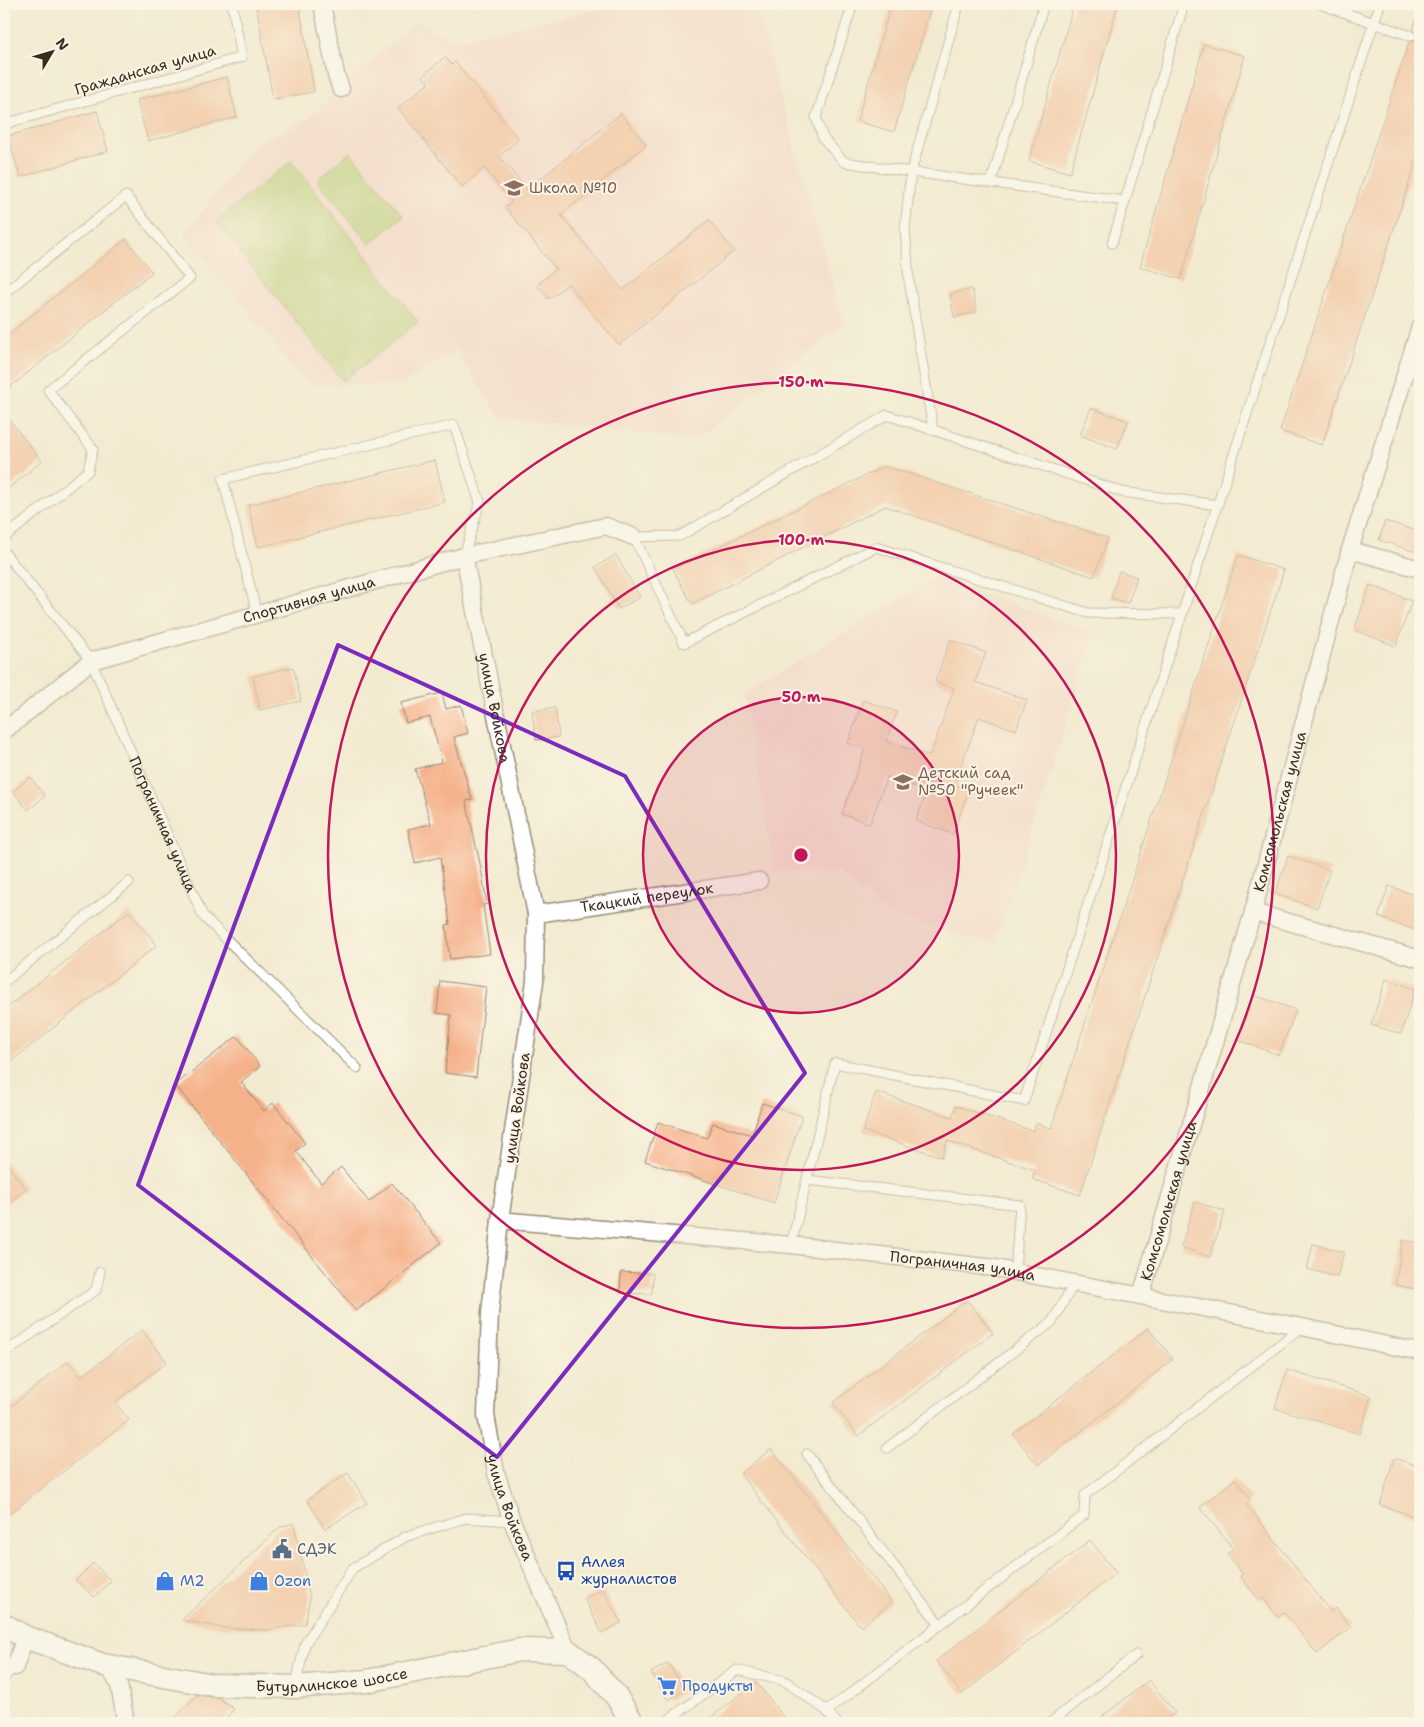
<svg xmlns="http://www.w3.org/2000/svg" width="1424" height="1727" font-family="'Shantell Sans',sans-serif">
	<rect width="100%" height="100%" fill="#fcf5e5"/>
	<filter id="ink" filterUnits="userSpaceOnUse"><feTurbulence type="fractalNoise" baseFrequency=".02" numOctaves="2"/><feDisplacementMap in="SourceGraphic" scale="10" xChannelSelector="R" yChannelSelector="G"/><feConvolveMatrix kernelMatrix="1 2 1 2 8 2 1 2 1" color-interpolation-filters="sRGB"/></filter>
	<filter id="wash" filterUnits="userSpaceOnUse"><feTurbulence type="fractalNoise" baseFrequency=".0096" numOctaves="4" result="noise"/><feDisplacementMap in="SourceGraphic" scale="20" xChannelSelector="R" yChannelSelector="G"/><feGaussianBlur stdDeviation="1.12" result="paint"/><feColorMatrix in="noise" values="0 0 0 0 0 0 0 0 0 0 0 0 0 0 0 0 0 1.4 0 .05"/><feComposite in="paint" operator="in"/></filter>
	<g filter="url(#wash)">
		<rect width="100%" height="100%" fill="#f3ebd1"/>
		<path fill="#f7d1c8" d="M 626,4 L 755,4 L 844,323 L 695,440 L 500,418 L 456,350 L 401,386 L 307,384 L 184,234 L 258,142 L 306,120 L 416,22 L 455,40 Z
			M 936,577 L 1095,633 L 995,945 L 888,914 L 840,873 L 775,871 L 744,694 Z"/>
		<path fill="#b3cb70" stroke="#777a47" d="M 350,152 L 403,216 L 370,244 L 317,180 Z
			M 291,161 L 418,322 L 343,381 L 216,221 Z"/>
		<g id="blocks">
			<path fill="#f5b18a" d="M 256,4 L 299,4 L 314,92 L 273,99 Z
				M 891,4 L 932,4 L 894,132 L 857,121 Z
				M 1074,4 L 1118,4 L 1070,173 L 1029,161 Z
				M 1417,17 L 1420,18 L 1420,150 L 1322,445 L 1280,431 L 1409,42 L 1415,41 L 1417,38 L 1416,32 L 1413,30 Z
				M 1204,44 L 1245,56 L 1181,279 L 1140,267 Z
				M 445,57 L 452,65 L 455,62 L 519,139 L 499,156 L 527,190 L 621,113 L 646,145 L 561,215 L 623,290 L 709,220 L 734,251 L 619,345 L 568,284 L 549,299 L 537,285 L 556,269 L 505,207 L 512,202 L 484,168 L 462,187 L 398,108 L 429,83 L 423,76 Z
				M 227,77 L 237,117 L 148,141 L 137,100 Z
				M 97,111 L 108,151 L 20,177 L 8,136 Z
				M 126,239 L 152,272 L 4,392 L 4,338 Z
				M 972,289 L 977,312 L 954,317 L 950,294 Z
				M 1091,408 L 1128,421 L 1117,449 L 1080,435 Z
				M 4,413 L 42,461 L 4,492 Z
				M 435,460 L 445,502 L 258,547 L 248,505 Z
				M 885,466 L 1108,538 L 1094,577 L 885,506 L 692,604 L 673,569 Z
				M 1385,521 L 1420,532 L 1420,553 L 1379,540 Z
				M 616,555 L 640,597 L 619,609 L 595,567 Z
				M 1238,555 L 1284,570 L 1080,1195 L 1032,1179 L 1035,1170 L 947,1141 L 942,1157 L 863,1131 L 876,1092 L 952,1117 L 956,1106 L 1033,1131 L 1036,1123 L 1051,1128 Z
				M 1119,571 L 1137,577 L 1128,603 L 1111,598 Z
				M 1370,585 L 1412,601 L 1396,646 L 1354,630 Z
				M 950,640 L 986,653 L 975,682 L 1027,700 L 1016,730 L 979,717 L 954,785 L 969,790 L 953,834 L 916,821 L 927,791 L 887,777 L 870,824 L 842,814 L 865,749 L 848,743 L 863,700 L 897,712 L 886,741 L 930,756 L 954,688 L 935,682 Z
				M 293,667 L 301,701 L 260,710 L 253,676 Z
				M 442,693 L 446,709 L 461,705 L 468,733 L 454,737 L 472,800 L 466,801 L 481,868 L 487,904 L 483,905 L 490,954 L 450,959 L 446,925 L 450,924 L 440,857 L 415,863 L 408,829 L 431,824 L 415,769 L 442,762 L 430,717 L 406,723 L 401,703 Z
				M 555,708 L 559,737 L 536,740 L 532,711 Z
				M 30,777 L 45,796 L 28,810 L 13,791 Z
				M 1288,856 L 1330,870 L 1317,908 L 1275,894 Z
				M 1389,886 L 1420,897 L 1420,932 L 1378,917 Z
				M 129,911 L 157,945 L 4,1067 L 4,1010 Z
				M 1386,979 L 1415,989 L 1401,1034 L 1371,1025 Z
				M 440,981 L 486,987 L 476,1077 L 445,1073 L 451,1015 L 437,1013 Z
				M 1254,995 L 1296,1010 L 1279,1055 L 1238,1040 Z
				M 237,1036 L 260,1066 L 241,1082 L 264,1111 L 273,1103 L 305,1143 L 296,1151 L 321,1183 L 341,1167 L 369,1202 L 392,1183 L 441,1243 L 356,1311 L 175,1085 Z
				M 762,1103 L 802,1116 L 774,1203 L 645,1161 L 658,1122 L 707,1138 L 713,1123 L 752,1135 Z
				M 4,1160 L 26,1189 L 4,1206 Z
				M 1195,1202 L 1225,1211 L 1210,1257 L 1181,1247 Z
				M 1403,1240 L 1420,1243 L 1420,1290 L 1395,1285 Z
				M 1313,1244 L 1344,1252 L 1337,1277 L 1307,1269 Z
				M 621,1272 L 653,1274 L 652,1294 L 620,1293 Z
				M 967,1300 L 993,1333 L 858,1436 L 833,1403 Z
				M 1148,1328 L 1173,1359 L 1038,1465 L 1013,1434 Z
				M 142,1330 L 167,1362 L 115,1402 L 129,1420 L 4,1518 L 4,1412 L 68,1361 L 81,1377 Z
				M 1287,1370 L 1371,1396 L 1360,1434 L 1275,1408 Z
				M 771,1449 L 892,1602 L 861,1627 L 740,1474 Z
				M 1394,1458 L 1420,1467 L 1420,1518 L 1380,1505 Z
				M 348,1473 L 367,1503 L 325,1529 L 307,1500 Z
				M 1235,1479 L 1251,1499 L 1246,1504 L 1331,1612 L 1336,1608 L 1351,1627 L 1317,1654 L 1284,1612 L 1278,1617 L 1263,1598 L 1260,1601 L 1240,1576 L 1243,1574 L 1227,1554 L 1233,1549 L 1200,1507 Z
				M 294,1523 L 310,1598 L 305,1624 L 265,1630 L 224,1628 L 182,1620 L 280,1527 Z
				M 1090,1540 L 1116,1573 L 962,1694 L 936,1661 Z
				M 93,1563 L 111,1581 L 94,1597 L 76,1580 Z
				M 603,1589 L 621,1623 L 602,1633 L 584,1599 Z
				M 668,1663 L 685,1690 L 668,1700 L 651,1673 Z
				M 1149,1680 L 1175,1713 L 1162,1723 L 1094,1723 Z
				M 756,1682 L 789,1723 L 704,1723 Z
				M 197,1695 L 219,1698 L 234,1709 L 222,1723 L 170,1723 Z"/>
		</g>
	</g>
	<g filter="url(#ink)">
		<use href="#blocks" fill-opacity="0" stroke="#978a78" stroke-width="1"/>
		<g fill="none" stroke-linecap="round" stroke-linejoin="round">
			<defs>
				<g id="lane">
					<path d="M 853,4 L 816,118 L 823,138 L 844,162 L 911,172 L 905,228 L 909,280 L 933,430"/>
					<path d="M 959,4 L 911,172 L 1125,201 L 1184,4"/>
					<path d="M 1320,4 L 1411,36"/>
					<path d="M 4,124 L 242,57 L 232,4"/>
					<path d="M 991,183 L 1044,4"/>
					<path d="M 1112,243 L 1125,201"/>
					<path d="M 4,293 L 126,196 L 190,278 L 48,390 L 93,449 L 88,471 L 4,538"/>
					<path id="s1" d="M 4,552 L 91,661 L 203,916 L 357,1068"/>
					<path d="M 257,614 L 223,479 L 454,425 L 480,502 L 464,556"/>
					<path d="M 1182,614 L 1088,613 L 876,547 L 684,643 L 634,537 L 680,536 L 887,415 L 1122,492 L 1218,505"/>
					<path d="M 4,982 L 129,882"/>
					<path d="M 807,1180 L 1020,1205 L 1015,1272"/>
					<path d="M 791,1245 L 835,1063 L 1024,1101 L 1380,4"/>
					<path d="M 4,1353 L 96,1290 L 100,1272"/>
					<path d="M 887,1448 L 1052,1322 L 1074,1284"/>
					<path d="M 807,1454 L 940,1625"/>
					<path d="M 4,1677 L 15,1667"/>
					<path d="M 295,1687 L 305,1644 L 353,1568 L 407,1536 L 466,1518 L 512,1521"/>
					<path d="M 827,1711 L 1084,1515 L 1085,1495 L 1301,1328"/>
					<path d="M 664,1723 L 737,1670 L 785,1681 L 827,1711 L 837,1723"/>
					<path d="M 1050,1723 L 1136,1655"/>
				</g>
				<g id="street">
					<path d="M 322,4 L 336,75 L 341,89"/>
					<path d="M 1350,550 L 1420,569"/>
					<path id="s2" d="M 464,556 L 536,914 L 535,981 L 500,1220 L 490,1313 L 486,1415 L 496,1473 L 512,1521 L 568,1651"/>
					<path id="s3" d="M 4,731 L 91,661 L 464,556 L 606,526 L 634,537"/>
					<path d="M 1253,912 L 1420,959"/>
					<path id="s4" d="M 536,914 L 759,881"/>
					<path id="s5" d="M 500,1220 L 791,1245 L 995,1268 L 1302,1327 L 1420,1352"/>
					<path id="s6" d="M 1141,1296 L 1253,912 L 1350,550 L 1420,327"/>
					<path d="M 15,1667 L 25,1637"/>
					<path d="M 109,1667 L 119,1685 L 126,1723"/>
				</g>
				<g id="secondary">
					<path id="s7" d="M 4,1625 L 25,1637 L 103,1665 L 213,1685 L 295,1687 L 367,1681 L 520,1650 L 568,1651 L 591,1668 L 616,1696 L 633,1723"/>
				</g>
			</defs>
			<use href="#lane" stroke="#978a78" stroke-width="11"/>
			<use href="#street" stroke="#978a78" stroke-width="19"/>
			<use href="#secondary" stroke="#978a78" stroke-width="25"/>
			<use href="#lane" stroke="#fff" stroke-width="9"/>
			<use href="#street" stroke="#fff" stroke-width="16"/>
			<use href="#secondary" stroke="#fff" stroke-width="22"/>
		</g>
	</g>
	<path d="M0 0H1424V1727H0ZM 338,645 L 625,776 L 805,1073 L 497,1457 L 138,1185 Z" fill="#f3ebd1" fill-opacity=".55" fill-rule="evenodd"/>
	<path fill="none" stroke="#7b2cbf" stroke-width="4" stroke-linejoin="round" d="M 338,645 L 625,776 L 805,1073 L 497,1457 L 138,1185 Z"/>
	<circle cx="801" cy="855" r="158" fill="#c2185b" fill-opacity=".12"/>
	<g fill="none" stroke="#c2185b" stroke-width="2.5">
		<circle cx="801" cy="855" r="158"/>
		<circle cx="801" cy="855" r="315"/>
		<circle cx="801" cy="855" r="473"/>
	</g>
	<defs>
		<symbol id="school-bare" viewBox="-9 -9 18 18"><path d="M0-5L7-2L0 1L-7-2ZM-4 1L0 2.5L4 1V4Q0 6-4 4Z" fill="#8d6e63" stroke="#fcf5e5" stroke-width="2.5" paint-order="stroke"/></symbol>
		<symbol id="civic-bare" viewBox="-9 -9 18 18"><path d="M-.6-6.5H3V-4.5H.6V-3L4-1V1h2V6H-6V1h2V-1L-.6-3ZM-1.2 2.5V6h2.4V2.5Z" fill="#5c6f8a" stroke="#fcf5e5" stroke-width="2.5" paint-order="stroke"/></symbol>
		<symbol id="bus-bare" viewBox="-9 -9 18 18"><path d="M-5-6H5V4H4V6H2V4H-2V6H-4V4H-5ZM-3.5-4V0h7V-4ZM-3.5 1.2v1.5H-2V1.2ZM2 1.2v1.5H3.5V1.2Z" fill="#1a4fb4" stroke="#fcf5e5" stroke-width="2.5" paint-order="stroke"/></symbol>
		<symbol id="shop-bare" viewBox="-9 -9 18 18"><path d="M-5-2.5h2.3a2.7 3.5 0 0 1 5.4 0H5L5.5 6h-11ZM-1.5-2.5h3a1.5 2.3 0 0 0-3 0Z" fill="#3f7fe0" stroke="#fcf5e5" stroke-width="2.5" paint-order="stroke"/></symbol>
		<symbol id="supermarket-bare" viewBox="-9 -9 18 18"><path d="M-6-5.5h2.5l.6 2H6L4.5 2H-2.5L-4.4-4H-6ZM-1.5 3.2a1.3 1.3 0 1 0 .1 0ZM3 3.2a1.3 1.3 0 1 0 .1 0Z" fill="#3f7fe0" stroke="#fcf5e5" stroke-width="2.5" paint-order="stroke"/></symbol>
	</defs>
	<g fill-rule="evenodd">
		<use href="#school-bare" x="500" y="174" width="28" height="28"/>
		<use href="#school-bare" x="889" y="768" width="28" height="28"/>
		<use href="#civic-bare" x="268" y="1535" width="28" height="28"/>
		<use href="#bus-bare" x="552" y="1557" width="28" height="28"/>
		<use href="#shop-bare" x="151" y="1567" width="28" height="28"/>
		<use href="#shop-bare" x="245" y="1567" width="28" height="28"/>
		<use href="#supermarket-bare" x="653" y="1672" width="28" height="28"/>
	</g>
	<g text-anchor="middle" stroke-width="4" stroke-linejoin="round" paint-order="stroke">
		<g font-size="15" fill="#3b2a1e" stroke="#fcf5e5">
			<text transform="translate(145 70) rotate(-16)" y="5">Гражданская улица</text>
			<text dy="5" stroke="none"><textPath href="#s3" startOffset="338">Спортивная улица</textPath></text>
			<text dy="5" stroke="none"><textPath href="#s2" startOffset="155">улица Войкова</textPath></text>
			<text dy="5" stroke="none"><textPath href="#s6" startOffset="504">Комсомольская улица</textPath></text>
			<text dy="5" stroke="none"><textPath href="#s1" startOffset="318">Пограничная улица</textPath></text>
			<text dy="5" stroke="none"><textPath href="#s4" startOffset="112">Ткацкий переулок</textPath></text>
			<text transform="translate(517 1108) rotate(-82)" y="5">улица Войкова</text>
			<text dy="5" stroke="none"><textPath href="#s6" startOffset="99">Комсомольская улица</textPath></text>
			<text dy="5" stroke="none"><textPath href="#s5" startOffset="465">Пограничная улица</textPath></text>
			<text dy="5" stroke="none"><textPath href="#s2" startOffset="965">улица Войкова</textPath></text>
			<text dy="5" stroke="none"><textPath href="#s7" startOffset="338">Бутурлинское шоссе</textPath></text>
		</g>
		<g font-size="15" fill="#785e54" stroke="#fcf5e5" text-anchor="start">
			<text x="529" y="193">Школа №10</text>
			<text x="918" y="778">Детский сад<tspan x="918" dy="17">№50 "Ручеек"</tspan></text>
		</g>
		<g font-size="15" fill="#4e5e75" stroke="#fcf5e5" text-anchor="start">
			<text x="297" y="1554">СДЭК</text>
		</g>
		<g font-size="15" fill="#164399" stroke="#fcf5e5" text-anchor="start">
			<text x="581" y="1567">Аллея<tspan x="581" dy="17">журналистов</tspan></text>
		</g>
		<g font-size="15" fill="#366cbe" stroke="#fcf5e5" text-anchor="start">
			<text x="180" y="1586">М2</text>
			<text x="274" y="1586">Ozon</text>
			<text x="682" y="1691">Продукты</text>
		</g>
	</g>
	<circle cx="801" cy="855" r="8" fill="#c2185b" stroke="#fcf5e5" stroke-width="2.5"/>
	<g font-size="15" text-anchor="middle" font-weight="bold" fill="#c2185b" stroke="#fcf5e5" stroke-width="4" stroke-linejoin="round" paint-order="stroke">
		<text x="801" y="387">150 m</text>
		<text x="801" y="545">100 m</text>
		<text x="801" y="702">50 m</text>
	</g>
	<rect width="1424" height="1727" fill="none" stroke="#fcf5e5" stroke-width="20"/>
	<g transform="translate(52 52) rotate(52)" stroke="#fcf5e5" stroke-width="4" paint-order="stroke">
	<path d="M0-4L9 19L0 12L-9 19Z" fill="#3b2a1e"/>
	<text y="-8" font-size="14" font-weight="bold" text-anchor="middle" fill="#3b2a1e">N</text>
	</g>
</svg>
